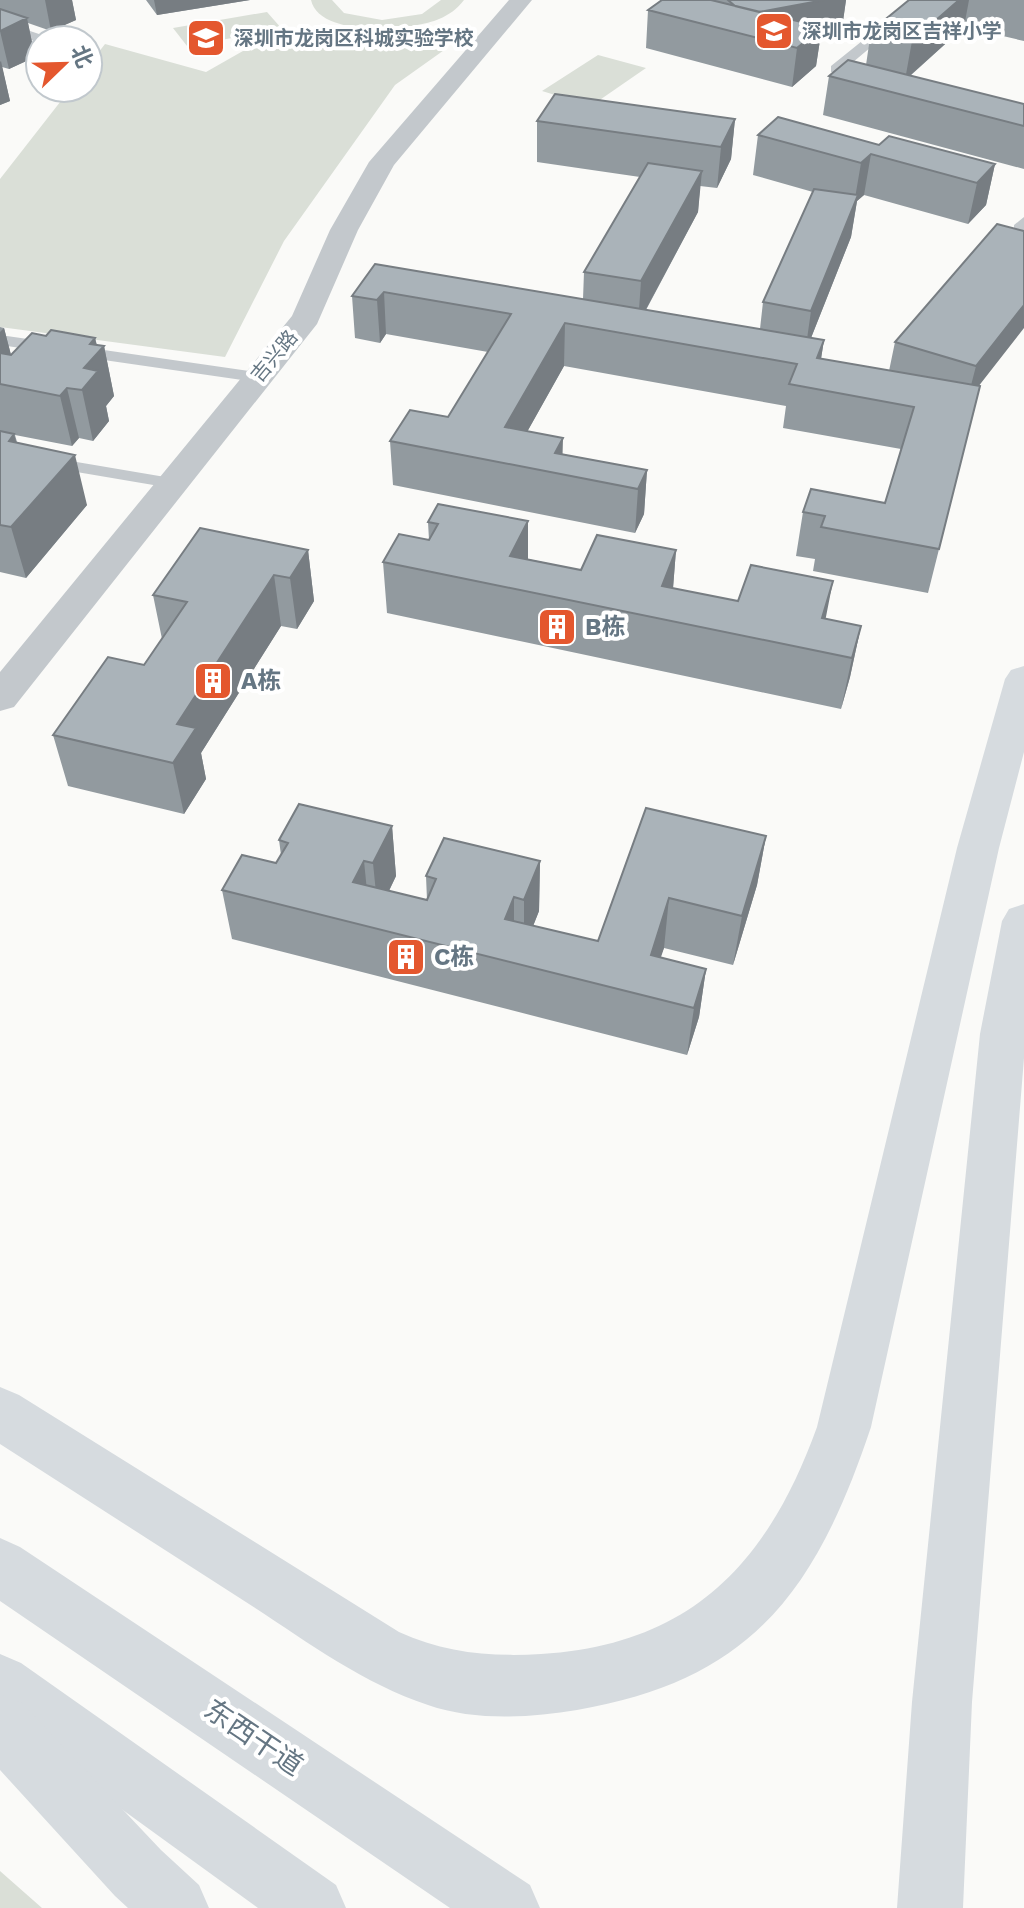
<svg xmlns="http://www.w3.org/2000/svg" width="1024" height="1908" font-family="'Work Sans','Noto Sans SC',sans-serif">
	<rect width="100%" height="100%" fill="#fafaf8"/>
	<path fill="#dadfd7" d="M 311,0 L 332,0 L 344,13 L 382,20 L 422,14 L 441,0 L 464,0 C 457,9 449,15 439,19 C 412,31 319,38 311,0 Z
		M 267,12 L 282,29 L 187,46 L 173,28 Z
		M 337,32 L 447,48 L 395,85 L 284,241 L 225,357 L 0,327 L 0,179 L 71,88 L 88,88 L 88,66 L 105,44 L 206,72 L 250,47 Z
		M 598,55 L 646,68 L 591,106 L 542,91 Z
		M 0,1871 L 42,1908 L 0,1908 Z"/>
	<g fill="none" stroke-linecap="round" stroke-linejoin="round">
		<path fill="#c3c8cc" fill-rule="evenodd" d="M 913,0 L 927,0 L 846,68 L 872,74 L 872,80 L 831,72 L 831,66 Z
			M 0,21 L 48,37 L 49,40 L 40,40 L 40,43 L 0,29 Z
			M 1024,217 L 1024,231 L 1014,231 L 1014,225 Z
			M 0,335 L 256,372 L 265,377 L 256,382 L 0,345 Z
			M 0,449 L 171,478 L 180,483 L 171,488 L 0,459 Z"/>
		<path fill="#c3c8cc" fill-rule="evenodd" d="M 509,0 L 532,0 L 394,165 L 358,230 L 317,324 L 14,707 L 0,711 L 0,672 L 292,316 L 330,230 L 369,162 Z"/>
		<path fill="#d6dbdf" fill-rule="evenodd" d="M 0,1538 L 20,1547 L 530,1885 L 540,1908 L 450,1908 L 0,1601 Z
			M 0,1654 L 21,1663 L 336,1885 L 346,1908 L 258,1908 L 0,1721 Z"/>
		<path fill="#d6dbdf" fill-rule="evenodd" d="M 1024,666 L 1024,752 L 999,848 L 871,1427 C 817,1588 754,1680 577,1710 C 529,1718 474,1721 428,1705 C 362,1683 306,1641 249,1604 C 166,1551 83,1497 0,1444 L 0,1387 L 19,1395 L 399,1632 C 445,1653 491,1657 541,1654 C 691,1645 768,1563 817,1427 L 957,848 L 1005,679 L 1011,670 Z
			M 1024,904 L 1024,1058 L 972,1702 L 963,1908 L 897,1908 L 912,1702 L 980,1034 L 1002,921 L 1009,909 Z
			M 0,1694 L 22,1703 L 161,1850 L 199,1885 L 209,1908 L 128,1908 L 115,1896 L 0,1770 Z"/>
	</g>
	<path fill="#929a9f" d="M 0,0 L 72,0 L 76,20 L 51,31 L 28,23 L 35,57 L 9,69 L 2,67 L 10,101 L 0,105 Z
		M 146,0 L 250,0 L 157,15 Z
		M 662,0 L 846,0 L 843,21 L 816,26 L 822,27 L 816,66 L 792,87 L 646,48 L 648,10 Z
		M 909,0 L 1024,0 L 1024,41 L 964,27 L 910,76 L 1024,104 L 1024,169 L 823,115 L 829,76 L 866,65 L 871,31 Z
		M 735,119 L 731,159 L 717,188 L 700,186 L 698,212 L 646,310 L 760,329 L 763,302 L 813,192 L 753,175 L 758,135 L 879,145 L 995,164 L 986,205 L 968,224 L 864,195 L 857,201 L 851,237 L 811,338 L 824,340 L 821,359 L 889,371 L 895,342 L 997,224 L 979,386 L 980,386 L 928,593 L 813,571 L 815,559 L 796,556 L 803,512 L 885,503 L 901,449 L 783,428 L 786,406 L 564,366 L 527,432 L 562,454 L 647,470 L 644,514 L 635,533 L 393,485 L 390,441 L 448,417 L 488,352 L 386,334 L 380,343 L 355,338 L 352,296 L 375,264 L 583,299 L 584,272 L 640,177 L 537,162 L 537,121 Z
		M 0,327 L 4,328 L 11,355 L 46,336 L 95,338 L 97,345 L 104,346 L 114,396 L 106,406 L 109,421 L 93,441 L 79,438 L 72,446 L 15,435 L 17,442 L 87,505 L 26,578 L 0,572 Z
		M 438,504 L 528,559 L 581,570 L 676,550 L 673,588 L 861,626 L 850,677 L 841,709 L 387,613 L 383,562 L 429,540 L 428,522 Z
		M 308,550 L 314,601 L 297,629 L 281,626 L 201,753 L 206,779 L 184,814 L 68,786 L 53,735 L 144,665 L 162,639 L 153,595 Z
		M 392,826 L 396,876 L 389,891 L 427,900 L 426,876 L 540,861 L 539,911 L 533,926 L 598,941 L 766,836 L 757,885 L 733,965 L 664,948 L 660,957 L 706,969 L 699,1017 L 687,1055 L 232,939 L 222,890 L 276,863 L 281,855 L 279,840 Z"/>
	<path fill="#777d82" d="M 45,0 L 72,0 L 76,20 L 51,31 Z
		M 154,0 L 250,0 L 157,15 Z
		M 824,0 L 846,0 L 843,21 L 756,37 L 746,14 Z
		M 959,0 L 969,0 L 964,27 L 905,80 L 912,41 Z
		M 27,18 L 35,57 L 9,69 L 0,31 Z
		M 822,27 L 816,66 L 792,87 L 797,48 Z
		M 1,61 L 10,101 L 0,105 L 0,62 Z
		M 735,119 L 731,159 L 717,188 L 721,147 Z
		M 871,154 L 864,195 L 857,201 L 851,237 L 805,353 L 811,311 L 854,204 L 861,163 Z
		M 995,164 L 986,205 L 968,224 L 977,183 Z
		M 702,171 L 698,212 L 638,324 L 641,281 Z
		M 384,292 L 386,334 L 380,343 L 377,300 Z
		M 1024,305 L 1024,328 L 967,401 L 976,366 Z
		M 565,323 L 564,366 L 509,464 L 505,427 Z
		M 4,328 L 17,378 L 0,384 L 0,332 Z
		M 95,338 L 98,352 L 104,346 L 114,396 L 106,406 L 109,421 L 93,441 L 82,390 L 84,368 L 90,344 Z
		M 824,340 L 817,383 L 817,358 Z
		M 67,388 L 79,438 L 72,446 L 60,396 Z
		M 14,434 L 28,484 L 9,441 Z
		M 563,438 L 562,474 L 555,453 Z
		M 75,455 L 87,505 L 26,578 L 11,527 Z
		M 647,470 L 644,514 L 635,533 L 638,489 Z
		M 528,521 L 528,572 L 510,556 Z
		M 308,550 L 314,601 L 297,629 L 290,578 Z
		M 676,550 L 672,601 L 662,586 Z
		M 274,575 L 281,626 L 201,753 L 206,779 L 184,814 L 173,763 L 177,724 Z
		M 833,581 L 823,632 L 822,618 Z
		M 861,626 L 850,677 L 841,709 L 852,658 Z
		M 392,826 L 396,876 L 378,913 L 373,863 Z
		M 766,836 L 757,885 L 733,965 L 742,916 Z
		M 364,861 L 369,911 L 353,882 Z
		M 540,861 L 539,911 L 524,949 L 524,900 Z
		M 514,897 L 514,947 L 505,919 Z
		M 669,898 L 664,948 L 648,996 L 651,955 Z
		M 706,969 L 699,1017 L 687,1055 L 694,1008 Z"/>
	<path fill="#aab3b9" stroke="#777d82" stroke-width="2" d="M 662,0 L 711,0 L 822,27 L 797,48 L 648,10 Z
		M 728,0 L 824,0 L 759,12 L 735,6 Z
		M 909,0 L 959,0 L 912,41 L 871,31 Z
		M 0,9 L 27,18 L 0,31 Z
		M 848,60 L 1024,104 L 1024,126 L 829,76 Z
		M 555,94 L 735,119 L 721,147 L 537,121 Z
		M 778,117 L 879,145 L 889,136 L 995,164 L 977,183 L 871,154 L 861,163 L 758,135 Z
		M 648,163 L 702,171 L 641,281 L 584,272 Z
		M 814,189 L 858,195 L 811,311 L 763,302 Z
		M 997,224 L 1024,231 L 1024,305 L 976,366 L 895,342 Z
		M 375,264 L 824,340 L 817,358 L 980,386 L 939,549 L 821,527 L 825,516 L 803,512 L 811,489 L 885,503 L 914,407 L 789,384 L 797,364 L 565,323 L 505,427 L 563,438 L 555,453 L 647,470 L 638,489 L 390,441 L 410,410 L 448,417 L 511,314 L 384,292 L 377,300 L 352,296 Z
		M 51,330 L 95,338 L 90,344 L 104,346 L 84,368 L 98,371 L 82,390 L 67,388 L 60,396 L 0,384 L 0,353 L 11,355 L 32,333 L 46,336 Z
		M 0,431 L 14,434 L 9,441 L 75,455 L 11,527 L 0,525 Z
		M 438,504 L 528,521 L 510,556 L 581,570 L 597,535 L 676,550 L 662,586 L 738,601 L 751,565 L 833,581 L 822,618 L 861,626 L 852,658 L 383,562 L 399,534 L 429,540 L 438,524 L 428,522 Z
		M 200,528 L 308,550 L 290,578 L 274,575 L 177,724 L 196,728 L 173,763 L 53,735 L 108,657 L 144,665 L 187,602 L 153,595 Z
		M 299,804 L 392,826 L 373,863 L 364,861 L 353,882 L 427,900 L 436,879 L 426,876 L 444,838 L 540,861 L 524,900 L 514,897 L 505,919 L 598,941 L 646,808 L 766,836 L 742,916 L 669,898 L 651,955 L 706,969 L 694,1008 L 222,890 L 242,855 L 276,863 L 288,843 L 279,840 Z"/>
	<defs>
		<symbol id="school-square" viewBox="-11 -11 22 22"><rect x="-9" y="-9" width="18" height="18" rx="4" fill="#e4572e" stroke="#fff"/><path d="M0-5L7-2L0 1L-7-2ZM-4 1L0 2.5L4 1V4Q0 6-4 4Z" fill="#fff"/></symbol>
		<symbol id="building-square" viewBox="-11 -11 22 22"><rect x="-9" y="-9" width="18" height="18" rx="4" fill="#e4572e" stroke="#fff"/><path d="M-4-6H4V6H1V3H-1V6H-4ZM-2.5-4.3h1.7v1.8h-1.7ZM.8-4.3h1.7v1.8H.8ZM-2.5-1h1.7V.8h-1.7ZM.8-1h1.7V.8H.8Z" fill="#fff"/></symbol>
	</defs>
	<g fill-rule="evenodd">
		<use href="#school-square" x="752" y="9" width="44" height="44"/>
		<use href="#school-square" x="184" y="16" width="44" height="44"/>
		<use href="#building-square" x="535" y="605" width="44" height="44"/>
		<use href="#building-square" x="191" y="659" width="44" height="44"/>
		<use href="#building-square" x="384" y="935" width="44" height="44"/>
	</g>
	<g text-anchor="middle" stroke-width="8" stroke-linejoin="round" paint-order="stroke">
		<g font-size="20" font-weight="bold" fill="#657683" stroke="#fff" text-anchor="start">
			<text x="802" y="38">深圳市龙岗区吉祥小学</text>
			<text x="234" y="45">深圳市龙岗区科城实验学校</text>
		</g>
		<g font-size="20" fill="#657683" stroke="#fff">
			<text transform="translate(274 356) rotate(-50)" y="7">吉兴路</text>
		</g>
		<g font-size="24" font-weight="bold" fill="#657683" stroke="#fff" text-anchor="start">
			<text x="585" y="635">B栋</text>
			<text x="241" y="689">A栋</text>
			<text x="434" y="965">C栋</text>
		</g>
		<g font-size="28" fill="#657683" stroke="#fff">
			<text transform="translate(254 1737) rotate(34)" y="10">东西干道</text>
		</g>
	</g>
	<g transform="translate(64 64) rotate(67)"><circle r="38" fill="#ffffff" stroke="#c1c8cd" stroke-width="2"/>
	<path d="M0-6L14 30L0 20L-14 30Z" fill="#e4572e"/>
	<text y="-12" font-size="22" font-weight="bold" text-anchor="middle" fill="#657683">北</text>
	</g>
</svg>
